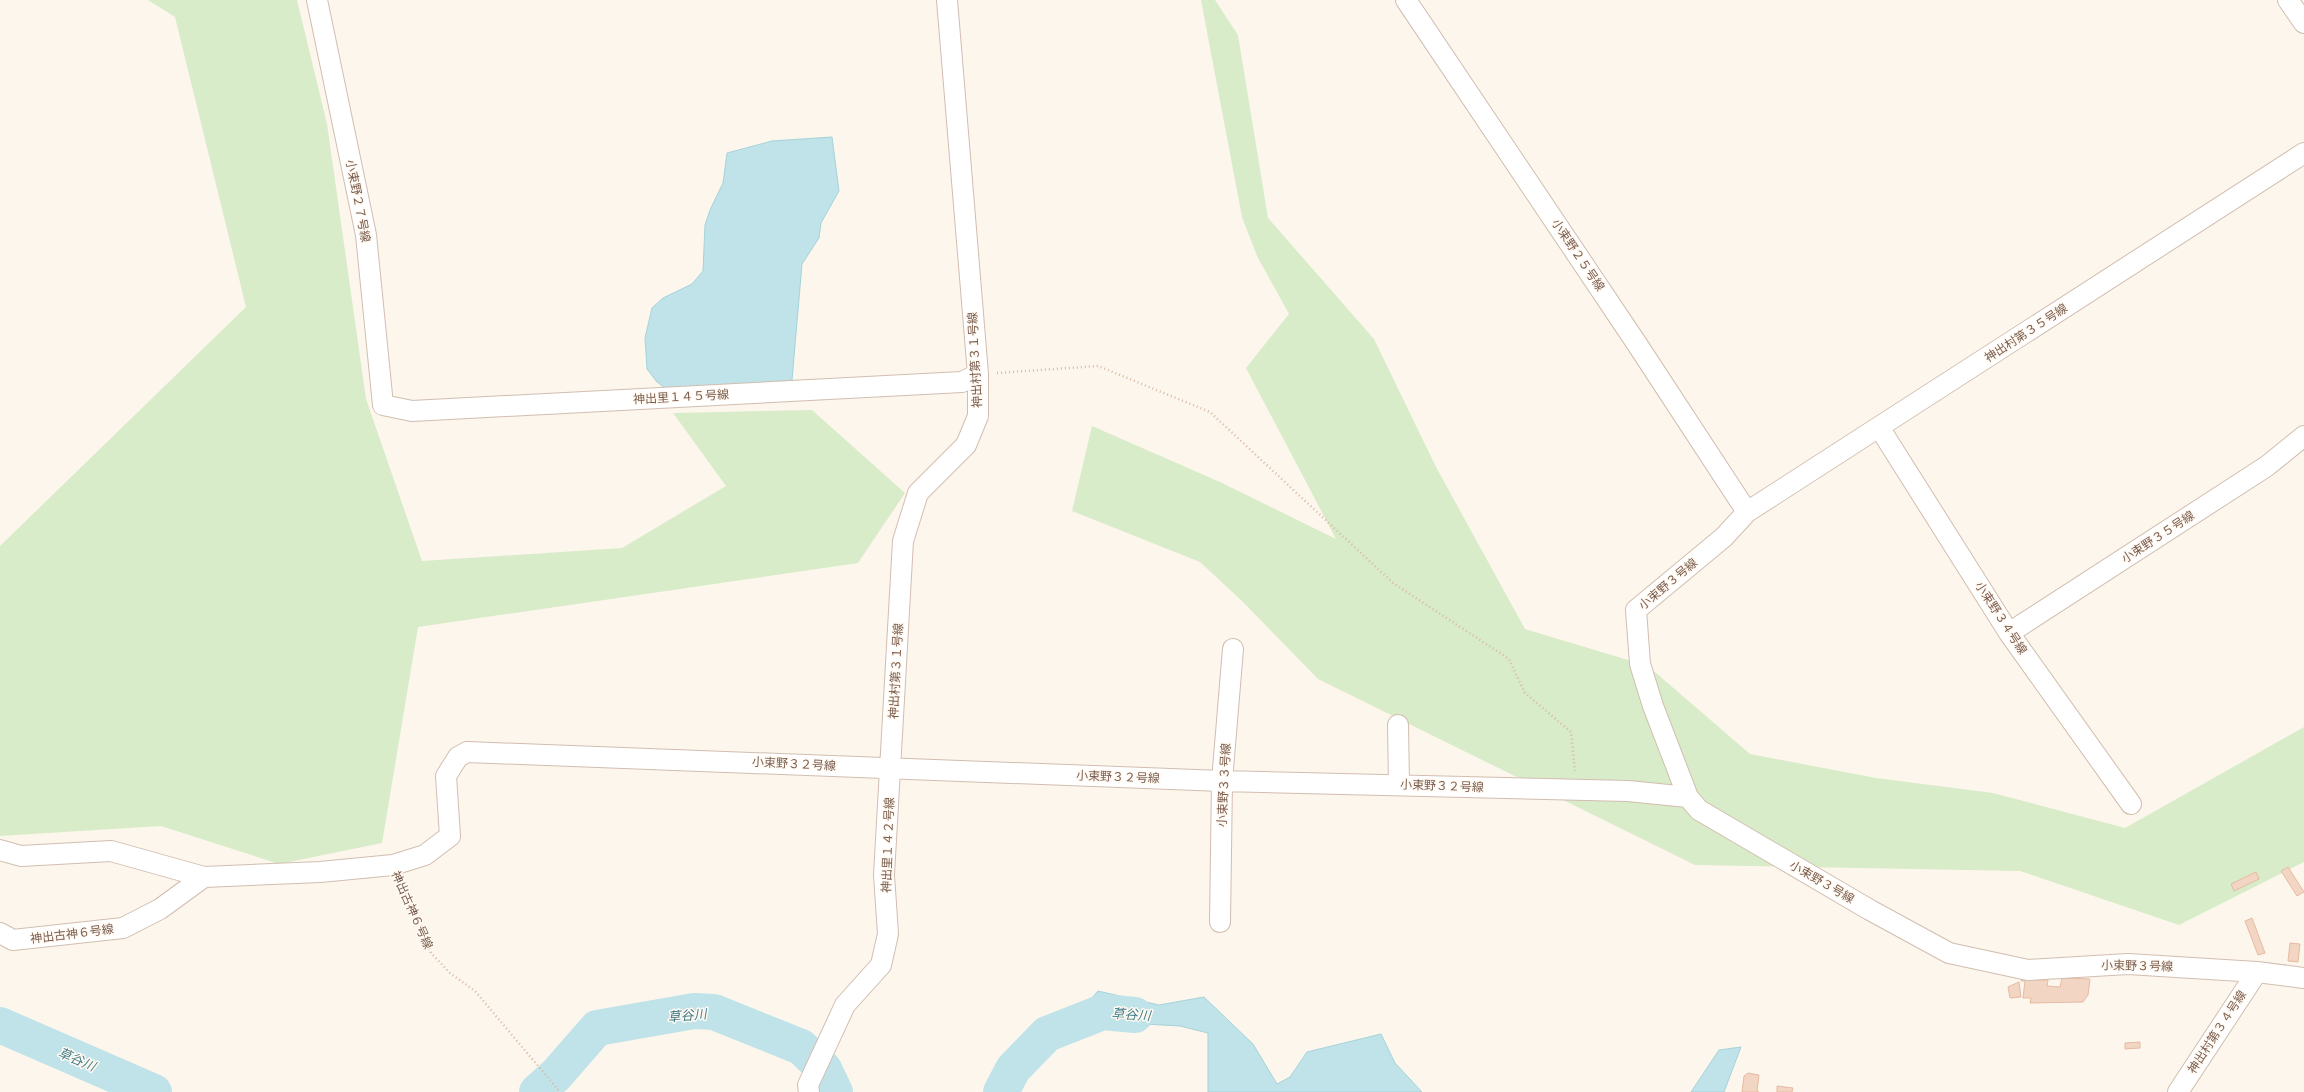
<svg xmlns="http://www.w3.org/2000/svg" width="2304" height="1092" font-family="'Fira Sans Condensed','Noto Sans JP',sans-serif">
	<rect width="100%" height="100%" fill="#fdf6ec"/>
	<path fill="#d8ecc9" d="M 148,0 L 297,0 L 327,124 L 366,399 L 422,561 L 622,548 L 726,486 L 673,413 L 812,410 L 905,493 L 858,563 L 418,627 L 382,843 L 279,864 L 161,826 L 0,836 L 0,546 L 246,307 L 175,17 Z
		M 1201,0 L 1215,0 L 1238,35 L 1268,218 L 1374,339 L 1436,467 L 1525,629 L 1648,666 L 1750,754 L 1876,778 L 1993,793 L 2125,828 L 2304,727 L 2304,862 L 2179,925 L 2020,871 L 1695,865 L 1318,679 L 1243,602 L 1200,562 L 1072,511 L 1092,426 L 1220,482 L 1336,539 L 1246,368 L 1289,314 L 1257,256 L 1242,217 Z"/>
	<path fill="#bfe3e8" stroke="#a5d3da" d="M 832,137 L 839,191 L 821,223 L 819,238 L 802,264 L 792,380 L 669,391 L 657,382 L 647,369 L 645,338 L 652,308 L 663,298 L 692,284 L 703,271 L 705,225 L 710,210 L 723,183 L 727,153 L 772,141 Z
		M 1098,991 L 1159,1005 L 1204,997 L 1253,1044 L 1277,1084 L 1290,1077 L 1307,1052 L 1381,1034 L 1395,1063 L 1422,1092 L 1208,1092 L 1208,1033 L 1180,1026 L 1091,1021 L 1079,1013 Z
		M 1741,1047 L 1724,1092 L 1691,1092 L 1719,1050 Z"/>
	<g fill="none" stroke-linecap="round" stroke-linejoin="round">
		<path stroke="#bfe3e8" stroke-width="36" d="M 0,1025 L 154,1092
			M 537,1092 L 556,1075 L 597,1028 L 694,1011 L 714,1012 L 801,1047 L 824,1069 L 835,1092
			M 1001,1092 L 1013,1069 L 1047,1034 L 1103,1012 L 1135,1015"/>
	</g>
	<path fill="#f3d5c3" stroke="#e6bba3" d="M 2288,867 L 2304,892 L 2297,896 L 2281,871 Z
		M 2256,872 L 2259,879 L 2234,891 L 2231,884 Z
		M 2252,918 L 2265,953 L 2258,955 L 2245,921 Z
		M 2290,943 L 2300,944 L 2298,962 L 2288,961 Z
		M 2022,976 L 2033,980 L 2048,980 L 2047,986 L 2060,987 L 2062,978 L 2090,979 L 2088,995 L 2083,1002 L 2030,1003 L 2031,998 L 2023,998 L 2025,981 L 2021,981 Z
		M 2019,982 L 2021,997 L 2010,998 L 2008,987 Z
		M 2140,1042 L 2140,1048 L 2125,1049 L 2125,1043 Z
		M 1748,1073 L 1759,1075 L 1757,1091 L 1759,1092 L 1742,1092 L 1744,1076 Z
		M 1777,1086 L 1793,1088 L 1792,1092 L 1777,1092 Z"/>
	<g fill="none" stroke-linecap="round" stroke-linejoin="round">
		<defs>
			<path id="street" d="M 317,0 L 366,235 L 383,405 L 412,411 L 962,382 L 978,374
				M 1406,0 L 1637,344 L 1747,512
				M 2288,0 L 2304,23
				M 2304,153 L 1747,512 L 1724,537 L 1636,610 L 1640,664 L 1653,706 L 1688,797 L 1699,810 L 1870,910 L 1949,953 L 2028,970 L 2128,964 L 2257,972 L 2304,978
				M 1879,427 L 2009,633 L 2131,804
				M 2009,633 L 2267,466 L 2304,436
				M 1398,725 L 1399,784
				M 0,850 L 21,856 L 111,851 L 204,877 L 320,872 L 393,865 L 425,855 L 450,836 L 446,776 L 458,757 L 467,752 L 1222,781 L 1628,791 L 1688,797
				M 1220,922 L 1222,781 L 1233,649
				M 0,933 L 13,940 L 123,928 L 160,909 L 204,877
				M 809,1092 L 808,1085 L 845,1005 L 881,965 L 888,934 L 884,875 L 903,541 L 918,493 L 966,445 L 978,416 L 978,374 L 947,0
				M 2178,1092 L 2257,972"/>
		</defs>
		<use href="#street" stroke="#d1beb0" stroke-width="22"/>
		<path stroke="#d9b8a5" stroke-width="2.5" stroke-dasharray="1 3" stroke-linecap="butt" d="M 997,373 L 1098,366 L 1210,412 L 1393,583 L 1509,659 L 1525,693 L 1571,732 L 1575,771
			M 401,882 L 423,930 L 431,953 L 450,973 L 475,991 L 560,1092"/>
		<use href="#street" stroke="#fff" stroke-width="20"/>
	</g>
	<g text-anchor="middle" stroke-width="3" stroke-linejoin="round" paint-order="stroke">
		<g font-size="12" fill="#7a5c4d" stroke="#fffaf3">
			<text transform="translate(358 201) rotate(79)" y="4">小束野２７号線</text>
			<text transform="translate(1578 255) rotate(56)" y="4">小束野２５号線</text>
			<text transform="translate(2026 333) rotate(-33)" y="4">神出村第３５号線</text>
			<text transform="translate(975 360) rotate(-93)" y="4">神出村第３１号線</text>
			<text transform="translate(681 397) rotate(-3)" y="4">神出里１４５号線</text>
			<text transform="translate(2158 537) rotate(-33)" y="4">小束野３５号線</text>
			<text transform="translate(1668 584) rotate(-40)" y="4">小束野３号線</text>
			<text transform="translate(2001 618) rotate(57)" y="4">小束野３４号線</text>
			<text transform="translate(896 671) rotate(-87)" y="4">神出村第３１号線</text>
			<text transform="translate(794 764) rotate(3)" y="4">小束野３２号線</text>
			<text transform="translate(1118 777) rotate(2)" y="4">小束野３２号線</text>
			<text transform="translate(1224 785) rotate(-87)" y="4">小束野３３号線</text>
			<text transform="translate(1442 786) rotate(2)" y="4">小束野３２号線</text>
			<text transform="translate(888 845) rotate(-88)" y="4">神出里１４２号線</text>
			<text transform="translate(1822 882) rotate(30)" y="4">小束野３号線</text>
			<text transform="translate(412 910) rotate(66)" y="4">神出古神６号線</text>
			<text transform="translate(72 934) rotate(-7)" y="4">神出古神６号線</text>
			<text transform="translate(2137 966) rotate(1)" y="4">小束野３号線</text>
			<text transform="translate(2217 1032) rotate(-57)" y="4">神出村第３４号線</text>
		</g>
		<g font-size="13" font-style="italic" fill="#437c86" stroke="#fffaf3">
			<text transform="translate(1131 1014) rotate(4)" y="5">草谷川</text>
			<text transform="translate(687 1015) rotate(-5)" y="5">草谷川</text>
			<text transform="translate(77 1059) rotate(23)" y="5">草谷川</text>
		</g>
	</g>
</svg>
